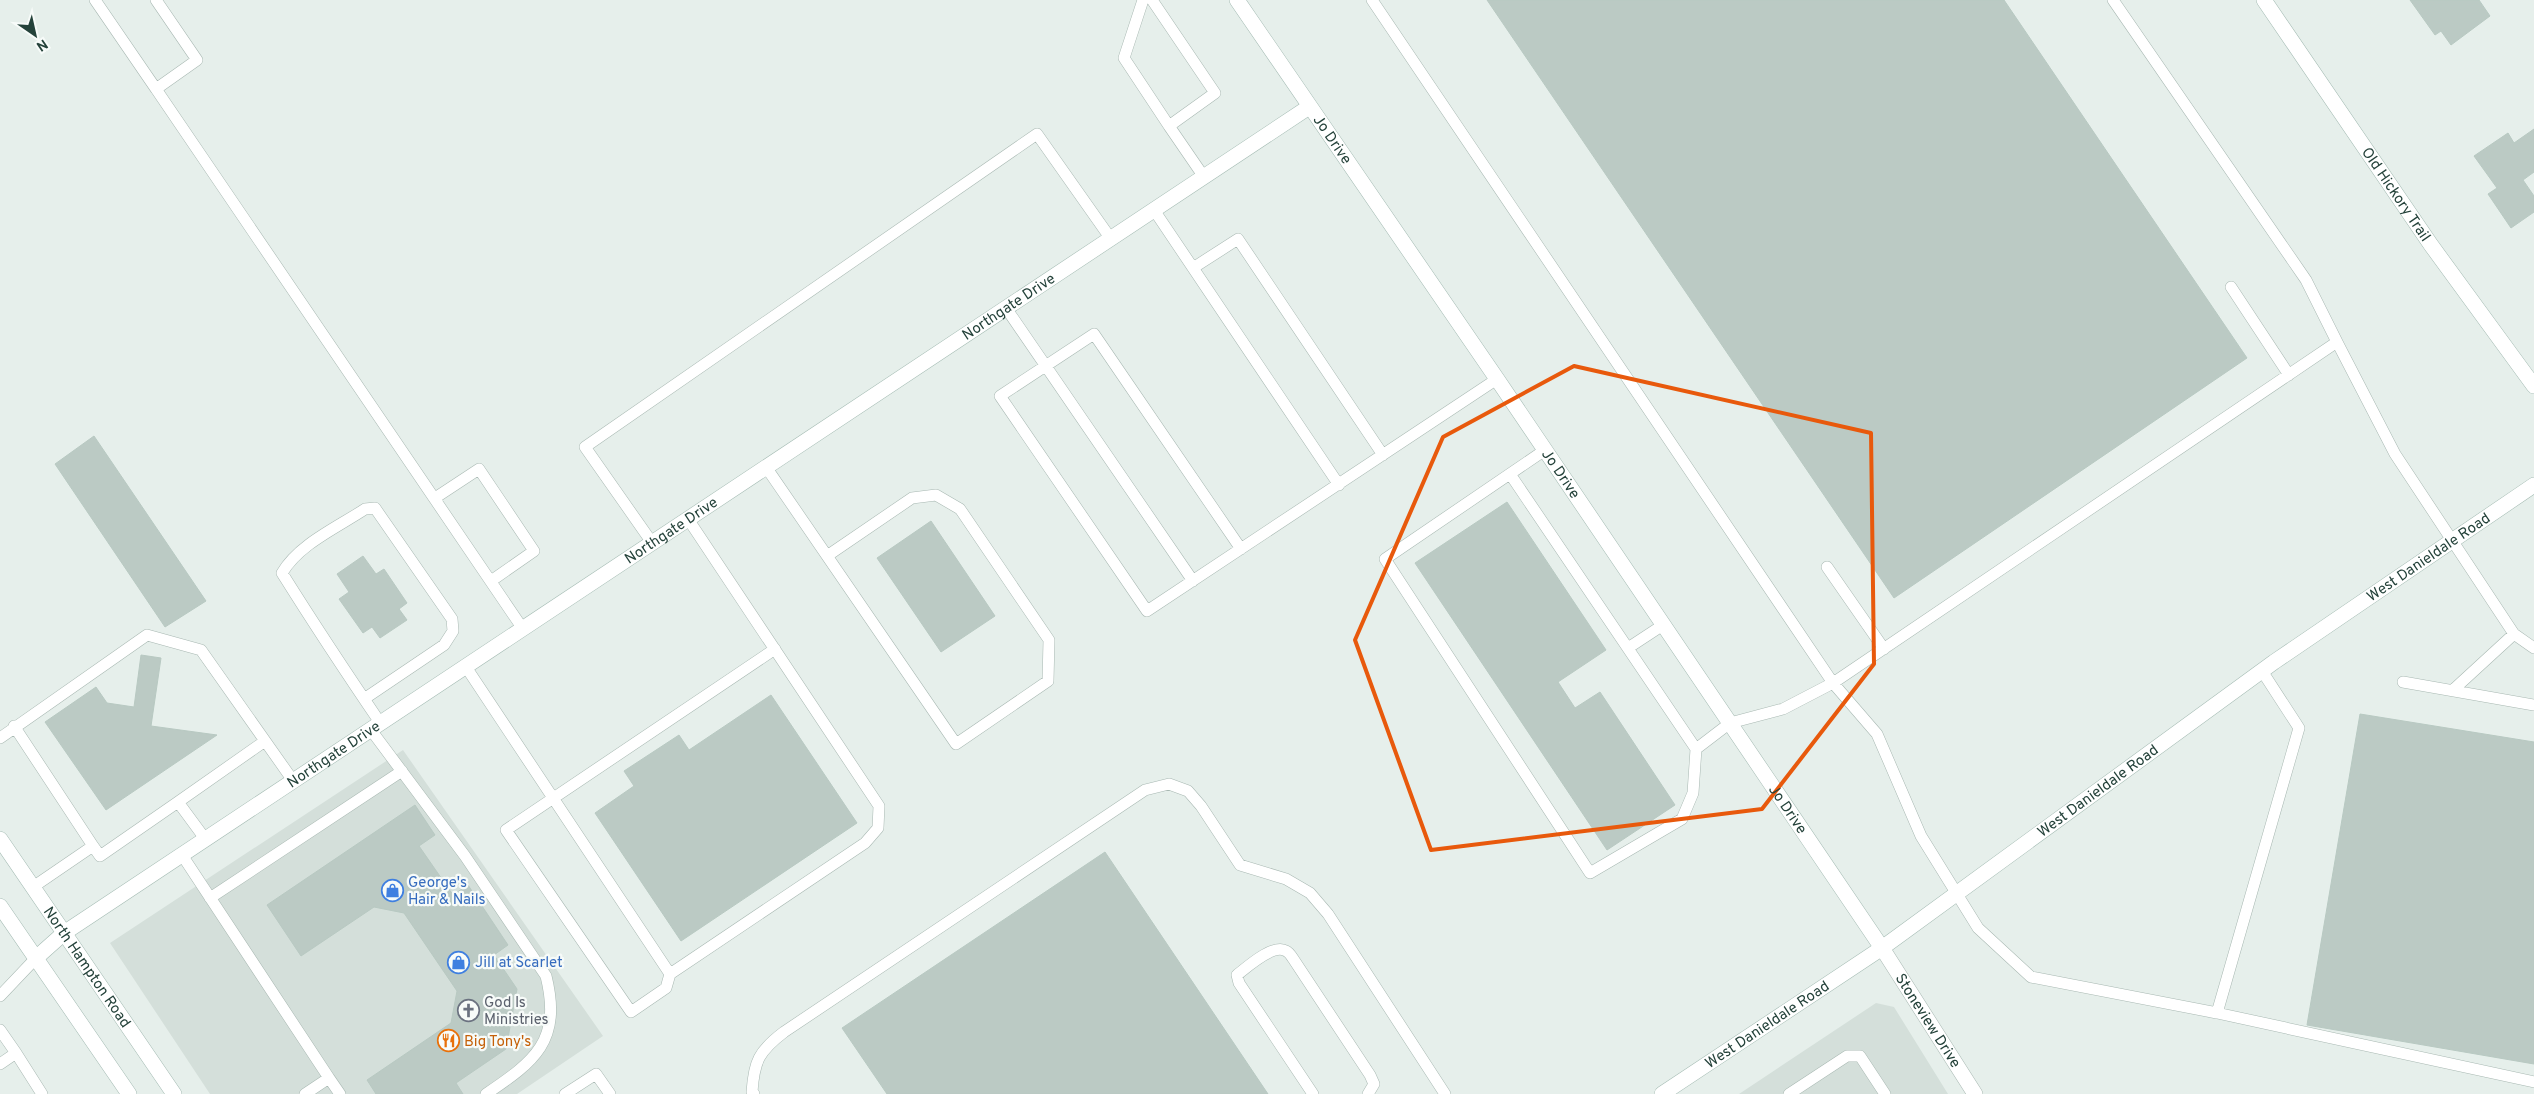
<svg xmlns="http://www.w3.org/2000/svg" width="2534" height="1094" font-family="Overpass,sans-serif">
	<rect width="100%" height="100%" fill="#e6efeb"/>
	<path fill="#d4dfda" d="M 403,750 L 603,1036 L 517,1094 L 210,1094 L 110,943 Z
		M 1876,1003 L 1894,1007 L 1948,1094 L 1739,1094 Z"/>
	<path fill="#bbcac4" stroke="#b8c9c2" d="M 1487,0 L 2004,0 L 2247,358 L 1894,598 Z
		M 2410,0 L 2479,0 L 2490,16 L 2451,45 L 2441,31 L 2435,35 Z
		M 2534,129 L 2534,172 L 2523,180 L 2534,196 L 2534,212 L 2511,228 L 2488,194 L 2497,188 L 2474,156 L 2508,133 L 2514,143 Z
		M 94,436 L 206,601 L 165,627 L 55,464 Z
		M 1507,502 L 1606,650 L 1558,682 L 1575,708 L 1600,692 L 1675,805 L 1607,850 L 1415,563 Z
		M 931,521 L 995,616 L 941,652 L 877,558 Z
		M 363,556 L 376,574 L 384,569 L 407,603 L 399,609 L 407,620 L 380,638 L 372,627 L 363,633 L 339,599 L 349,592 L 337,574 Z
		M 141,655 L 161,658 L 151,726 L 217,735 L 106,810 L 45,722 L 96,687 L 107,703 L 134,707 Z
		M 771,695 L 857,823 L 681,941 L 595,813 L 634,786 L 624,771 L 679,735 L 689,750 Z
		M 2360,714 L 2534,742 L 2534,1064 L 2307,1025 Z
		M 415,805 L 435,835 L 419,846 L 453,895 L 468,885 L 508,945 L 494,955 L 517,989 L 506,1049 L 456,1083 L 463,1094 L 376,1094 L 367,1080 L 451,1023 L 457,991 L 404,913 L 374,907 L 301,956 L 267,905 Z
		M 1105,852 L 1268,1094 L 887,1094 L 842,1028 Z"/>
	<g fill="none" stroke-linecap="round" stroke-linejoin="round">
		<defs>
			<path id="lane" d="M 95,0 L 156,89 L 197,60 L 156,0
				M 1143,0 L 1124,58 L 1169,126 L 1215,93 L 1152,0
				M 1372,0 L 1833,683 L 1877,734 L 1921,836 L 1978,928 L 2031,977 L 2217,1013 L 2299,728 L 2262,671
				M 2113,0 L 2306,280 L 2337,342
				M 156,89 L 523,629
				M 1169,126 L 1204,177
				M 1154,210 L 1339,485
				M 1193,268 L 1238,239 L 1383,455
				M 2231,287 L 2289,375
				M 1006,308 L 1193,581
				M 766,467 L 956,744 L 1048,681 L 1049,640 L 960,509 L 936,495 L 912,498 L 827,556
				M 1510,474 L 1696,749 L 1693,793 L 1682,819 L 1590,873 L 1385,559 L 1545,450
				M 435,498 L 479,469 L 534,551 L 491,581
				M 653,544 L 585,447 L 1037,134 L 1111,239
				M 1241,549 L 1094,334 L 1000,396 L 1147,611 L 1497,379
				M 1827,567 L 1884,649
				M 1628,648 L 1663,625
				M 466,667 L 670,974 L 865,843 L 878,828 L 879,806 L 688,519
				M 2403,682 L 2534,705
				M 2453,690 L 2514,634
				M 364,699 L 444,645 L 453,631 L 452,619 L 375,508 L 365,509 C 338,527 299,544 282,573 C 314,624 347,674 381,724
				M 14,726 L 93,846
				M 371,730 L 465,856 L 546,976 C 562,1041 535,1061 486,1094
				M 0,738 L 147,635 L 201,650 L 294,782
				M 1696,749 L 1730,723 L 1783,709 L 1833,683 L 2337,342 L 2395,454 L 2514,634 L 2534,648
				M 178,802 L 265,741
				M 182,855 L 329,1078 L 305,1094
				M 33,887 L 93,846 L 100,856 L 178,802 L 206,840
				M 210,898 L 402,771
				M 670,974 L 666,988 L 631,1012 L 506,830 L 775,649
				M 0,996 L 36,958
				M 2217,1013 L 2534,1082
				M 0,1030 L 16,1053 L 0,1064
				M 16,1053 L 42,1094
				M 329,1078 L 340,1094
				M 565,1094 L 596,1074 L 610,1094
				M 754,1094 L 752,1092 C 754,1061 759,1051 784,1032 L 1145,790 L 1169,784 L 1188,791 L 1201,806 L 1240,865 L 1286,879 L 1310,893 L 1328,914 L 1445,1094
				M 1313,1094 L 1239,983 L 1237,975 C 1247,967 1274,943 1286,951 C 1289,952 1292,957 1294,960 L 1370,1075 L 1374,1084 L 1368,1094
				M 1789,1094 L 1847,1056 L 1860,1056 L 1885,1094"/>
			<g id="street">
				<path id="s1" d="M 1882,948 L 1975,1094"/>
			</g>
			<g id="secondary">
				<path id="s2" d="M 1237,0 L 1497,379 L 1882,948"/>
				<path id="s3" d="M 2264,0 L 2431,245 L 2534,386"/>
				<path id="s4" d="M 0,839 L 174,1094"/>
				<path d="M 0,906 L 129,1094"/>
				<path id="s5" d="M 36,958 L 64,933 L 1309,107"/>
				<path id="s6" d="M 1662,1094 L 1882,948 L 2274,662 L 2534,485"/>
			</g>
		</defs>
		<use href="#lane" stroke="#a8b8b2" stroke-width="12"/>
		<use href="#street" stroke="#a8b8b2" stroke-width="16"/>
		<use href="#secondary" stroke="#a4bbb3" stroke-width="16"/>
		<use href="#lane" stroke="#fff" stroke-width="11"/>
		<use href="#street" stroke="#fff" stroke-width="15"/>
		<use href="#secondary" stroke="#fff" stroke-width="15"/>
	</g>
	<path fill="none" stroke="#e8590c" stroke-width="4" stroke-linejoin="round" d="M 1574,366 L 1871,433 L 1874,664 L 1762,809 L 1431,850 L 1355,640 L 1443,437 Z"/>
	<defs>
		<symbol id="shop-ring" viewBox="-11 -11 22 22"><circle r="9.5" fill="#f7fbf9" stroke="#3f7fe0" stroke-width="1.5"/><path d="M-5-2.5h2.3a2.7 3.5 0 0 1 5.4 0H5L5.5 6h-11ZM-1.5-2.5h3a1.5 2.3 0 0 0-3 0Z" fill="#3f7fe0"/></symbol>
		<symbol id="church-ring" viewBox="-11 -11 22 22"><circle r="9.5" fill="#f7fbf9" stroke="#6b7280" stroke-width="1.5"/><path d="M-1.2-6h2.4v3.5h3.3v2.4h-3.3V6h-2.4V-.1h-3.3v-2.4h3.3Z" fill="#6b7280"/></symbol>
		<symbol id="restaurant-ring" viewBox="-11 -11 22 22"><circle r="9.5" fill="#f7fbf9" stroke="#e8710a" stroke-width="1.5"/><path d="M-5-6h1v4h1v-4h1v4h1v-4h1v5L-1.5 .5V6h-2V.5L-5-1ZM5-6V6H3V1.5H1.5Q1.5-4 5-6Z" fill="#e8710a"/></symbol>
	</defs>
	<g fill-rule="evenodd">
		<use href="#shop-ring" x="380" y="878" width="25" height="25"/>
		<use href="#shop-ring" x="446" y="950" width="25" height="25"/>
		<use href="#church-ring" x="456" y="998" width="25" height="25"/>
		<use href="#restaurant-ring" x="436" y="1028" width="25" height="25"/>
	</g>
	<g text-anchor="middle" stroke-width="4.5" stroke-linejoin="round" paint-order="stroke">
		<g font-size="15" fill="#24423a" stroke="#f7fbf9">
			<text dy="5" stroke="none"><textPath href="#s2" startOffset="169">Jo Drive</textPath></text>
			<text dy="5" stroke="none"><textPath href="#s3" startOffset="235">Old Hickory Trail</textPath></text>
			<text dy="5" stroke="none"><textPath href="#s5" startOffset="1171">Northgate Drive</textPath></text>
			<text dy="5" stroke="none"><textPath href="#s2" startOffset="574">Jo Drive</textPath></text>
			<text dy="5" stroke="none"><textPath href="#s5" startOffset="766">Northgate Drive</textPath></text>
			<text dy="5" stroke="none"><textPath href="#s6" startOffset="936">West Danieldale Road</textPath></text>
			<text dy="5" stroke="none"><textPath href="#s5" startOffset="361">Northgate Drive</textPath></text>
			<text dy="5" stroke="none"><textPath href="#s6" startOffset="531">West Danieldale Road</textPath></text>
			<text dy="5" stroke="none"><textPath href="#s2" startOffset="979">Jo Drive</textPath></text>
			<text dy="5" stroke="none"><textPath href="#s4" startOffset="155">North Hampton Road</textPath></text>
			<text dy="5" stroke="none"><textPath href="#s1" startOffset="86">Stoneview Drive</textPath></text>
			<text dy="5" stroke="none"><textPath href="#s6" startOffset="126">West Danieldale Road</textPath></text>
		</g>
		<g font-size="15" fill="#366cbe" stroke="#f7fbf9" text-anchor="start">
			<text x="408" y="887">George's<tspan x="408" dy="17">Hair &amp; Nails</tspan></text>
			<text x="475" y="967">Jill at Scarlet</text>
		</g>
		<g font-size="15" fill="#5b616d" stroke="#f7fbf9" text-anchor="start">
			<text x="484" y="1007">God Is<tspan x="484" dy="17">Ministries</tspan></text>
		</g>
		<g font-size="15" fill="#c56008" stroke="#f7fbf9" text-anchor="start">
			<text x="464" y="1046">Big Tony's</text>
		</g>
	</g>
	<g transform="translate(35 35) rotate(146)" stroke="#f7fbf9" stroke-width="4" paint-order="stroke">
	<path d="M0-4L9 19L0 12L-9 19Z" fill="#24423a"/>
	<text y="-8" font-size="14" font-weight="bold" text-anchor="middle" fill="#24423a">N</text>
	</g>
</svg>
